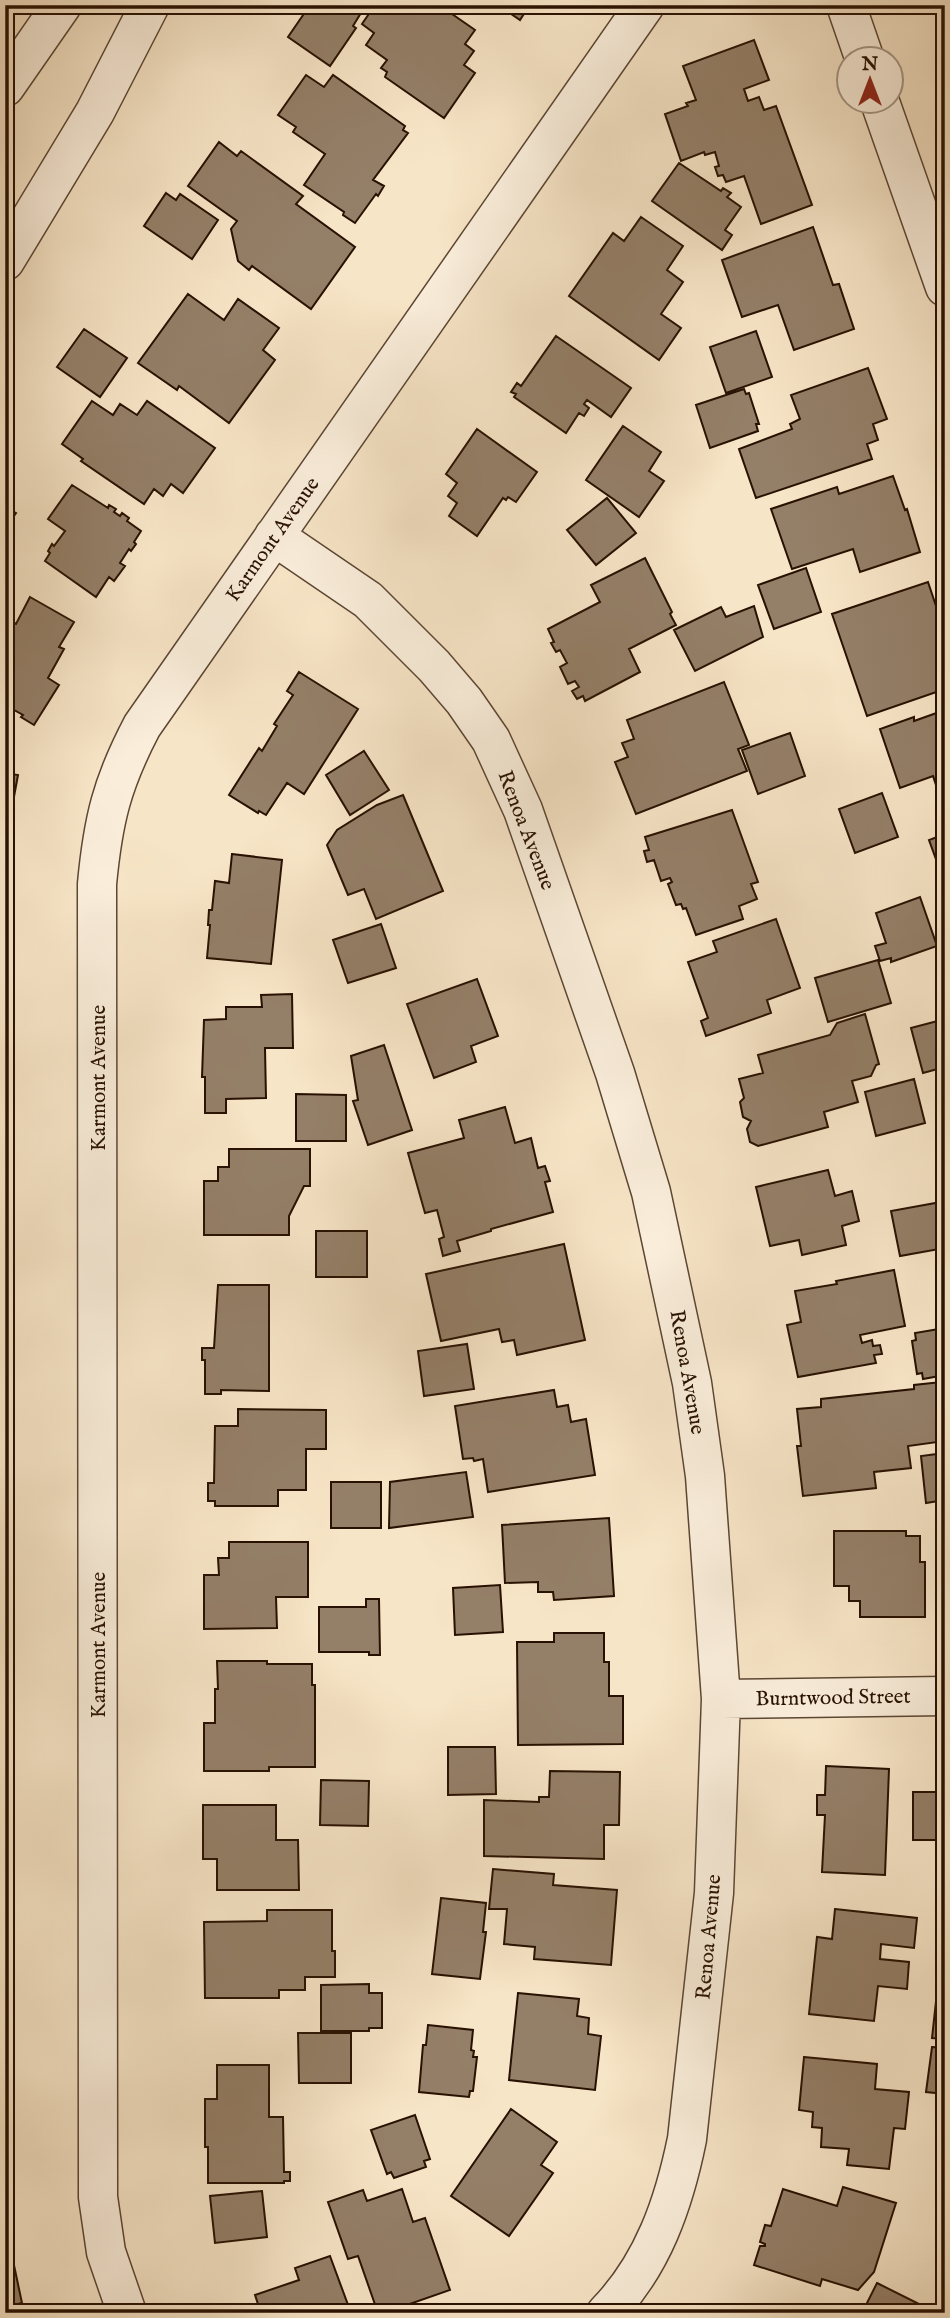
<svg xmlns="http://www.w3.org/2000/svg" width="950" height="2318" font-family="'IM FELL English',serif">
	<rect width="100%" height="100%" fill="#f7e5c7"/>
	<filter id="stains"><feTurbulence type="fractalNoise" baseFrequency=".00286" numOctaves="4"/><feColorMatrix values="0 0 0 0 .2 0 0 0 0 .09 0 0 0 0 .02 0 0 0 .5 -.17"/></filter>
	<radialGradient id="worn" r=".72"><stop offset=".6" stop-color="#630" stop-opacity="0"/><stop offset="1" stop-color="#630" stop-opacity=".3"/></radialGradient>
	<path fill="#947f68" stroke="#281102" stroke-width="2" d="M 310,5 L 360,5 L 364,8 L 353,26 L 356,28 L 330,66 L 288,37 Z
		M 375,5 L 439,5 L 475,30 L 465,44 L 474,51 L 464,65 L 475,73 L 444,118 L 385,77 L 387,72 L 381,68 L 387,60 L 366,45 L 374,33 L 362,24 Z
		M 498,5 L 528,5 L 529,6 L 520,20 Z
		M 754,40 L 769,80 L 744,89 L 748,101 L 759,97 L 764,110 L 776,106 L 812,205 L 761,224 L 744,176 L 726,182 L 723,175 L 718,176 L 715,167 L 719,166 L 715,152 L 705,155 L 704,152 L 681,161 L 665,114 L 688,106 L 686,103 L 696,100 L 683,66 Z
		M 306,75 L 324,87 L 333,75 L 405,126 L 403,130 L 408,133 L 373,180 L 384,186 L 378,196 L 376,194 L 355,223 L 343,215 L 344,212 L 304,185 L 325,154 L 293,132 L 296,127 L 278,115 Z
		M 219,142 L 237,156 L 241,151 L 303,196 L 296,204 L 355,247 L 311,309 L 252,266 L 249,270 L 238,261 L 231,229 L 237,221 L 188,186 Z
		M 679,163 L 721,191 L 723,188 L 731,193 L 727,197 L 741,207 L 725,230 L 732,235 L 722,250 L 652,201 Z
		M 166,193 L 176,200 L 180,194 L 218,220 L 192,259 L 144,226 Z
		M 641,217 L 683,246 L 667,270 L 683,282 L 661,314 L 681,328 L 659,360 L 569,296 L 613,233 L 624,241 Z
		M 813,227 L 833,285 L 839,284 L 854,329 L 794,350 L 778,305 L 742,317 L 722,260 Z
		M 188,294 L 224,320 L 238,299 L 279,328 L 263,350 L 275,360 L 229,423 L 179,386 L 177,390 L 138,363 Z
		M 84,329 L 127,358 L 100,397 L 57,367 Z
		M 756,331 L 772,377 L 726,393 L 710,347 Z
		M 556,336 L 631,388 L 611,417 L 587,400 L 584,404 L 589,408 L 584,416 L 579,413 L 566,433 L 514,397 L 516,394 L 511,392 L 517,383 L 521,386 Z
		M 868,368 L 887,419 L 873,424 L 878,440 L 867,444 L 872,459 L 756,498 L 739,449 L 792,429 L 790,424 L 800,419 L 791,395 Z
		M 744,389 L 746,394 L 749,393 L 759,424 L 756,424 L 758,431 L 710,448 L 696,405 Z
		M 92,401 L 113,415 L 120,404 L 137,415 L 147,401 L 215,448 L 183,493 L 171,484 L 163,496 L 154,489 L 144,504 L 81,461 L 83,459 L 62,444 Z
		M 623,426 L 661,452 L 649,471 L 664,481 L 639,517 L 586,480 Z
		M 477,429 L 537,472 L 516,502 L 508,497 L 506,500 L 503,498 L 477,536 L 449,516 L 457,503 L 448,496 L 457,483 L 446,474 Z
		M 893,476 L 905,510 L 907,509 L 920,552 L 860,572 L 853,549 L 792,569 L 771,509 L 837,487 L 839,494 Z
		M 72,485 L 108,508 L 109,505 L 116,509 L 114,512 L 120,516 L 122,513 L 129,518 L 127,521 L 141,531 L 134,542 L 136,544 L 131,551 L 129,549 L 120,563 L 125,566 L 114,581 L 109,577 L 96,597 L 45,561 L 50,553 L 48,551 L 52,544 L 54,546 L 65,531 L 48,519 Z
		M 607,498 L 636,533 L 596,565 L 567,530 Z
		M 5,507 L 16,513 L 5,529 Z
		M 645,558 L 672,612 L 670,614 L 676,625 L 629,649 L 640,672 L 585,701 L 583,696 L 577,699 L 572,691 L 579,687 L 575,681 L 568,684 L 560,667 L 567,663 L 560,650 L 556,652 L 551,643 L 554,642 L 548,629 L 600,602 L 591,585 Z
		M 806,568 L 821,612 L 774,629 L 758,585 Z
		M 928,582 L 937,609 L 945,606 L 945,689 L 867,716 L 832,614 Z
		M 30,597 L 74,622 L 59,647 L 64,649 L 48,678 L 59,685 L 34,725 L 21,717 L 23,715 L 5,705 L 5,618 L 16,624 Z
		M 754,606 L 763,637 L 695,671 L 674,630 L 721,607 L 726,617 Z
		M 299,672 L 358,709 L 304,794 L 287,783 L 266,815 L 259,811 L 258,813 L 229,795 L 259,748 L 262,751 L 277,726 L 274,724 L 293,695 L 287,691 Z
		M 724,682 L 749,745 L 738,749 L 747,771 L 636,814 L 615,762 L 628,757 L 622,743 L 634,739 L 627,720 Z
		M 945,710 L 945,792 L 939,794 L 933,776 L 900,788 L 880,729 L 914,717 L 914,721 Z
		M 790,733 L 805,776 L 758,794 L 742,750 Z
		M 364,751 L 389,790 L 350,815 L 326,775 Z
		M 5,773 L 18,775 L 11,813 L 9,835 L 13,836 L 9,855 L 5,854 Z
		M 882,793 L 898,837 L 855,853 L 839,809 Z
		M 403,795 L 443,891 L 376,919 L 364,889 L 348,895 L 327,845 L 337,830 L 377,805 Z
		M 732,810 L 758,882 L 751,884 L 757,899 L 739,906 L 743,919 L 696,935 L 686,908 L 683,909 L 681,904 L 676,905 L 668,884 L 672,882 L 670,878 L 661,881 L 654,860 L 647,862 L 644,851 L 649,850 L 645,837 Z
		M 945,834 L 945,884 L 929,840 Z
		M 232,854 L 282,860 L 271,964 L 207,958 L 210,925 L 208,925 L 209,910 L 212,910 L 215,881 L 229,883 Z
		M 920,897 L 937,946 L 891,962 L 891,958 L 880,961 L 875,946 L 886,943 L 876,913 Z
		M 776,919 L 800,988 L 767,1000 L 771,1013 L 706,1036 L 701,1021 L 708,1018 L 688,962 L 717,952 L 713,941 Z
		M 381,924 L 396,968 L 348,983 L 333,940 Z
		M 878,960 L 891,1003 L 828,1022 L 815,978 Z
		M 477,979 L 498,1036 L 471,1046 L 476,1062 L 434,1078 L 407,1004 Z
		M 292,994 L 293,1048 L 265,1048 L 266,1098 L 226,1099 L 226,1113 L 205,1113 L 205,1077 L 202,1077 L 204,1020 L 226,1019 L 226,1007 L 262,1007 L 261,995 Z
		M 865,1014 L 879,1064 L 876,1065 L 871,1076 L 852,1081 L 858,1102 L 824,1112 L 828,1127 L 758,1146 L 750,1142 L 747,1129 L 751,1121 L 743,1117 L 740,1102 L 744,1098 L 739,1079 L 763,1073 L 758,1055 L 830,1035 L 837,1023 Z
		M 945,1019 L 945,1067 L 923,1073 L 911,1028 Z
		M 384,1045 L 412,1130 L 368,1145 L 353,1101 L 358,1100 L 351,1056 Z
		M 914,1079 L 925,1123 L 876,1136 L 865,1092 Z
		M 296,1094 L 346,1095 L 346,1141 L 296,1141 Z
		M 505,1107 L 515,1143 L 531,1138 L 538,1168 L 545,1166 L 550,1181 L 545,1182 L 553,1212 L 491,1229 L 491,1231 L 457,1241 L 460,1251 L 443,1256 L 439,1239 L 444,1237 L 437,1210 L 425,1213 L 408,1153 L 464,1138 L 459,1120 Z
		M 229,1149 L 310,1149 L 310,1186 L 304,1186 L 289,1216 L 289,1235 L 204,1235 L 204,1181 L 218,1181 L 218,1167 L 229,1167 Z
		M 828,1170 L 835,1196 L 852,1191 L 859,1221 L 842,1226 L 846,1245 L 802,1255 L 799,1240 L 770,1246 L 756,1187 Z
		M 941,1202 L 945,1222 L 945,1248 L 900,1256 L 891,1211 Z
		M 316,1231 L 367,1231 L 367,1277 L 316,1277 Z
		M 564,1244 L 585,1340 L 517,1355 L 514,1340 L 502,1342 L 499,1329 L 441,1341 L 426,1274 Z
		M 894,1270 L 905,1326 L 860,1335 L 862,1343 L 872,1340 L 873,1346 L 880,1345 L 882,1354 L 874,1355 L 876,1363 L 798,1377 L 787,1325 L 801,1322 L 795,1291 L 837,1284 L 836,1281 Z
		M 218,1285 L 269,1285 L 269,1391 L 221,1390 L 221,1394 L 205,1394 L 205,1360 L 202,1360 L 202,1348 L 214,1348 Z
		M 945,1328 L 945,1375 L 923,1379 L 922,1373 L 917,1374 L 912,1341 L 916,1340 L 915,1333 Z
		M 467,1344 L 474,1389 L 424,1396 L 418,1351 Z
		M 941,1382 L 945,1441 L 908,1446 L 911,1468 L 874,1472 L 876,1488 L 803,1496 L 797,1446 L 801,1446 L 797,1409 L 821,1407 L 821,1399 L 914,1389 L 914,1385 Z
		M 554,1390 L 557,1407 L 568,1405 L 571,1422 L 586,1419 L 595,1475 L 488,1492 L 483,1459 L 474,1461 L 473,1458 L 463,1459 L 455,1406 Z
		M 238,1409 L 326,1410 L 326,1449 L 306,1449 L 306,1490 L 278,1490 L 278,1506 L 215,1506 L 215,1501 L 208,1501 L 208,1483 L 214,1483 L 215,1426 L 238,1426 Z
		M 945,1453 L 945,1500 L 926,1503 L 921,1456 Z
		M 466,1472 L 473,1517 L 389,1528 L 390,1482 Z
		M 331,1482 L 381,1482 L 381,1528 L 331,1528 Z
		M 609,1518 L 614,1596 L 554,1600 L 553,1592 L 538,1592 L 538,1582 L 505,1583 L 502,1525 Z
		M 834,1531 L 906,1531 L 906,1536 L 920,1536 L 920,1562 L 925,1562 L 925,1617 L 860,1617 L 860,1601 L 849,1601 L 849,1586 L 834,1586 Z
		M 229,1542 L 308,1542 L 308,1597 L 276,1597 L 277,1628 L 204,1629 L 204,1575 L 219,1575 L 218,1558 L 229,1558 Z
		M 500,1585 L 503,1632 L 455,1635 L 453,1588 Z
		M 366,1599 L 379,1599 L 380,1655 L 369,1655 L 369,1652 L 319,1652 L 319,1607 L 366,1607 Z
		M 554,1633 L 604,1633 L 604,1662 L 609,1662 L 609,1696 L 623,1696 L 623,1744 L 518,1745 L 517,1642 L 554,1642 Z
		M 217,1661 L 267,1661 L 267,1664 L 312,1664 L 312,1685 L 315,1685 L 315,1767 L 269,1767 L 269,1771 L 204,1771 L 204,1723 L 215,1723 L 215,1689 L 218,1689 Z
		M 448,1747 L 495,1747 L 496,1794 L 448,1795 Z
		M 826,1766 L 889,1769 L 885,1875 L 822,1872 L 825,1815 L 817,1815 L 817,1795 L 825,1795 Z
		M 550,1771 L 620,1772 L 619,1825 L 604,1825 L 604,1859 L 484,1856 L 484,1800 L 539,1802 L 539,1797 L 549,1797 Z
		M 321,1780 L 369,1781 L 368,1826 L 320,1825 Z
		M 913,1792 L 945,1792 L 945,1840 L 913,1840 Z
		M 203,1805 L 276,1805 L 276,1840 L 298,1840 L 299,1890 L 217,1890 L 217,1859 L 203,1859 Z
		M 493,1869 L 554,1874 L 553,1885 L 617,1890 L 611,1965 L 534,1959 L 535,1947 L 504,1944 L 507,1909 L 489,1909 Z
		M 441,1898 L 486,1903 L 483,1932 L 486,1932 L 480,1979 L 432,1974 Z
		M 835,1909 L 917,1918 L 914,1948 L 881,1944 L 880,1959 L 909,1962 L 907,1989 L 878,1986 L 874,2021 L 809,2014 L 817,1937 L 832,1939 Z
		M 267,1910 L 332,1910 L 332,1951 L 335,1951 L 335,1977 L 305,1977 L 305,1990 L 279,1990 L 279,1998 L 205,1998 L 204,1922 L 267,1921 Z
		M 369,1984 L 369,1993 L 382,1993 L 382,2028 L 369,2028 L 369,2031 L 321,2031 L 321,1985 Z
		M 937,1992 L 945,1993 L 945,2039 L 932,2038 Z
		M 518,1993 L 579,1999 L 577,2016 L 589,2018 L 588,2034 L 601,2036 L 595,2090 L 509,2080 Z
		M 428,2025 L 473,2030 L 471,2050 L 474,2051 L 473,2057 L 477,2057 L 473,2091 L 470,2091 L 469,2097 L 419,2092 L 423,2045 L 426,2045 Z
		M 298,2033 L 351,2033 L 351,2083 L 299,2083 Z
		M 932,2047 L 945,2048 L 945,2094 L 926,2092 Z
		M 804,2057 L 877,2064 L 875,2089 L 909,2092 L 905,2129 L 894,2128 L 889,2169 L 847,2165 L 849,2149 L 821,2147 L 822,2128 L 812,2127 L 813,2112 L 799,2110 Z
		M 217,2065 L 269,2065 L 269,2117 L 283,2117 L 284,2172 L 290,2172 L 290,2181 L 284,2181 L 284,2183 L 208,2183 L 208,2147 L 205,2147 L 205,2099 L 217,2099 Z
		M 511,2109 L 557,2142 L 541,2165 L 553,2173 L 509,2236 L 451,2196 Z
		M 415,2115 L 430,2159 L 424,2161 L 426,2167 L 394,2178 L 391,2172 L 387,2174 L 371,2130 Z
		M 843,2187 L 896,2203 L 874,2272 L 858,2290 L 822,2279 L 820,2286 L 754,2265 L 760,2246 L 765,2246 L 765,2244 L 760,2242 L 765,2225 L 771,2226 L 783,2189 L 837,2206 Z
		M 402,2189 L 413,2222 L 425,2218 L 450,2290 L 384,2313 L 378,2313 L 358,2256 L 348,2259 L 328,2202 L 363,2190 L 367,2201 Z
		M 262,2191 L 267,2237 L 215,2243 L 210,2196 Z
		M 11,2251 L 22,2303 L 5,2307 L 5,2253 Z
		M 330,2256 L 351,2313 L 261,2313 L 255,2295 L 299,2280 L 295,2268 Z
		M 877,2283 L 923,2306 L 919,2313 L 862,2313 Z"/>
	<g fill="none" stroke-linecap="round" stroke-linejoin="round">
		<defs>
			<path id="minor" d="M 846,5 L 865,60
				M 5,87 L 62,5
				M 880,102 L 945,287
				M 5,261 L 95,112 L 150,5
				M 274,536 L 368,600 L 434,666 L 464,701 L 491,740 L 523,810 L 615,1073 L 651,1192 L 692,1383 L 705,1476 L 721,1699 L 714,1893 L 687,2139 C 674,2203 653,2265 606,2313
				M 721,1699 L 945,1696
				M 127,2313 L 106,2252 L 98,2197 L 97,884 C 103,820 112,783 142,726 L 645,5"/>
		</defs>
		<use href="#minor" stroke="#5c4633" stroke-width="41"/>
		<use href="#minor" stroke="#faeedb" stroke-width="38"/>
	</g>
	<g text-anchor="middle" stroke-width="5" stroke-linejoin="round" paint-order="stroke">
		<g font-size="21" fill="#281102" stroke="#faeedb">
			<text transform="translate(272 539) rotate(-55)" y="7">Karmont Avenue</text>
			<text transform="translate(527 830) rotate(69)" y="7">Renoa Avenue</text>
			<text transform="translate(98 1078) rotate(-90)" y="7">Karmont Avenue</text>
			<text transform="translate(688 1372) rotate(80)" y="7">Renoa Avenue</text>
			<text transform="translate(98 1645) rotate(-90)" y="7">Karmont Avenue</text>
			<text transform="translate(833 1697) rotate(-1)" y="7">Burntwood Street</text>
			<text transform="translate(708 1937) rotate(-85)" y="7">Renoa Avenue</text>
		</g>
	</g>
	<rect width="950" height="2318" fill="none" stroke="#f7e5c7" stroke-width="28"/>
	<rect x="7" y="7" width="936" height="2304" fill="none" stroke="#281102" stroke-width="3.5"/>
	<rect x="14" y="14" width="922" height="2290" fill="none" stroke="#281102" stroke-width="2"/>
	<g transform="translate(870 80)"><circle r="33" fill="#faeedb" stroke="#a69684" stroke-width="2"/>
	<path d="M0-5L12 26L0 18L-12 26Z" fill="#8f2418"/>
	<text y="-10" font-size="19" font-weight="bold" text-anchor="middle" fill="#281102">N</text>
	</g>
	<rect width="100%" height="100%" filter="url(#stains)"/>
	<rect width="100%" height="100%" fill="url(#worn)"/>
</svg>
